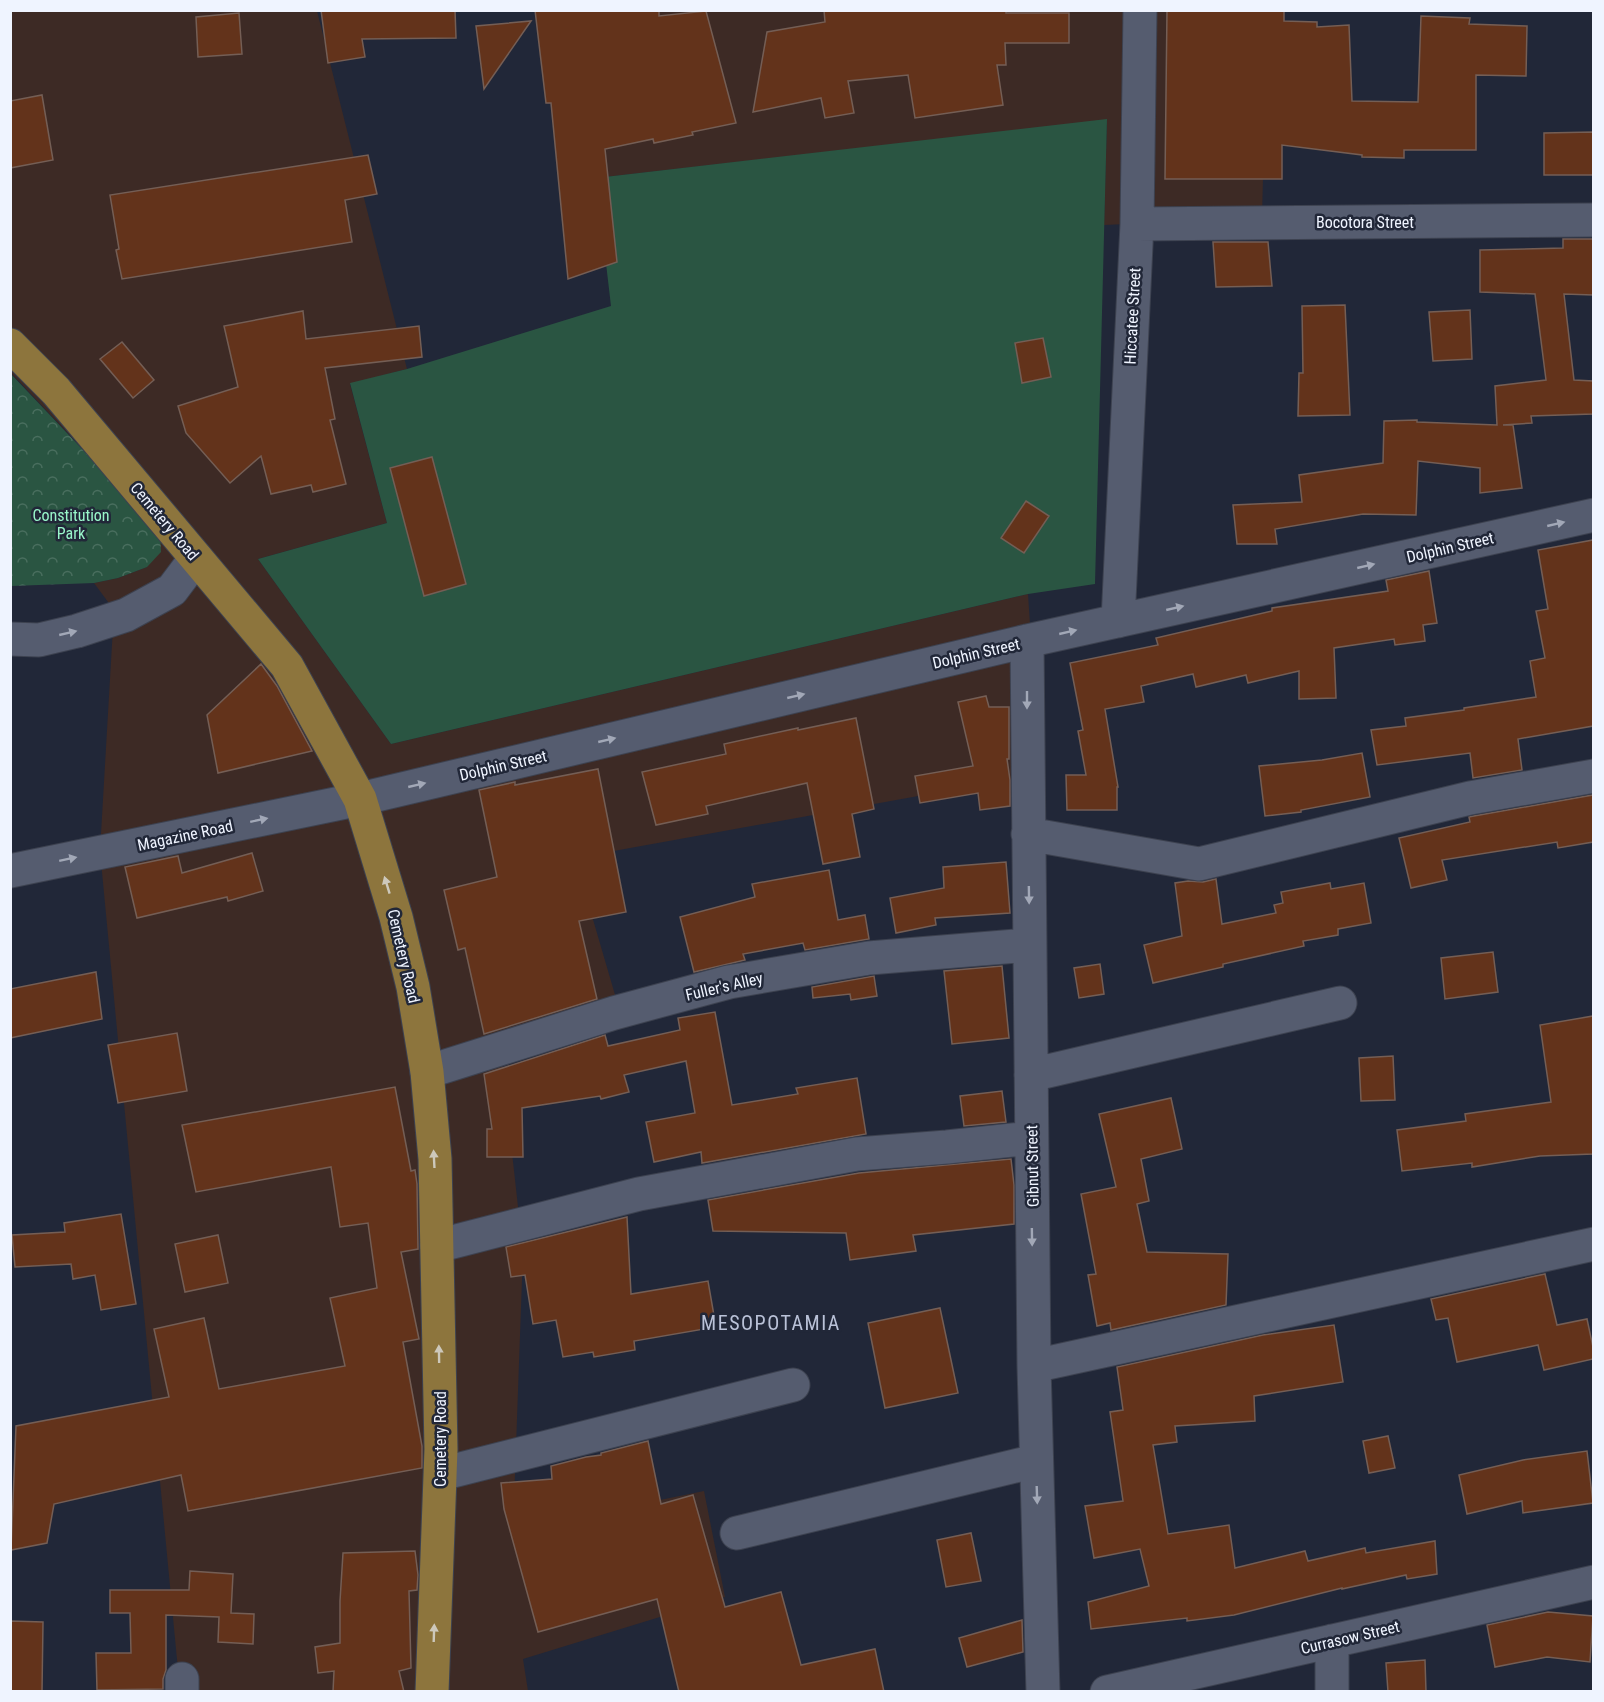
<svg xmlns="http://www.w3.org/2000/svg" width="1604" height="1702" font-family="'Roboto Condensed',sans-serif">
	<defs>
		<pattern id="park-crowns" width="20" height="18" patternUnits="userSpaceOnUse" patternTransform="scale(1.5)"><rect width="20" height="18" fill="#2a5542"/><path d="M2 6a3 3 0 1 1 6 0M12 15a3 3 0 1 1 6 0" fill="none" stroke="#496e5e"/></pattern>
	</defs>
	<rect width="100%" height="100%" fill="#212738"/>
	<path fill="#3d2a25" d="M 11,11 L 317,11 L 407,369 L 350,384 L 387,523 L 258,559 L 391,744 L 1028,594 L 1040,774 L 575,858 L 618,1005 L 500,1044 L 523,1252 L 513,1530 L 704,1491 L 725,1597 L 523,1659 L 528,1691 L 180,1691 L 100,851 L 114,610 L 94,583 L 118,578 L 147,567 L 160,531 L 11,373 Z
		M 579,11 L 1267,11 L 1262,218 L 1104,225 L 1107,120 L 596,178 Z"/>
	<path fill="#2a5542" d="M 1107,119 L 1095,584 L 1028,594 L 391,744 L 258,559 L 387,523 L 350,383 L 407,369 L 611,306 L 596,178 Z"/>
	<path fill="url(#park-crowns)" d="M 10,373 L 160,531 L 161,552 L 147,567 L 118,578 L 94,583 L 11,586 Z"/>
	<path fill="#63331b" stroke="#745e55" stroke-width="1.5" d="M 321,10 L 455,10 L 456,38 L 362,39 L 365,57 L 328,63 Z
		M 535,10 L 659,10 L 659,16 L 706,11 L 736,123 L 692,132 L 693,135 L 654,143 L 653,139 L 605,149 L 617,262 L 568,279 L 551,103 L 546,103 Z
		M 824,10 L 1006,10 L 1006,13 L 1069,13 L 1069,43 L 1005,43 L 1006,65 L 997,65 L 1003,105 L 915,118 L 908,75 L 848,81 L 854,113 L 825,118 L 821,98 L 753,112 L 767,32 L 825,22 Z
		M 1167,10 L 1284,10 L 1284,21 L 1317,22 L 1317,27 L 1349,25 L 1352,101 L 1418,102 L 1421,16 L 1470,18 L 1469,24 L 1527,26 L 1526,76 L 1476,75 L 1476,150 L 1404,150 L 1404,158 L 1362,157 L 1362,155 L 1282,145 L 1282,179 L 1165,179 Z
		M 239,13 L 242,54 L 198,57 L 196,17 Z
		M 531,21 L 484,89 L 476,26 Z
		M 42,95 L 53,160 L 10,168 L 10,101 Z
		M 1593,132 L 1593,175 L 1544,175 L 1544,133 Z
		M 368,155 L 377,194 L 345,200 L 352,242 L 122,279 L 116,250 L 119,249 L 110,195 Z
		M 1563,239 L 1593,239 L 1593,295 L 1564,294 L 1574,380 L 1593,381 L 1593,414 L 1531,416 L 1532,423 L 1503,425 L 1513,425 L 1522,488 L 1480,493 L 1480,468 L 1418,461 L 1416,515 L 1363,514 L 1275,529 L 1277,544 L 1237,544 L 1233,505 L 1302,502 L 1299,475 L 1383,463 L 1384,421 L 1417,420 L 1417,422 L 1497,425 L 1495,386 L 1546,380 L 1535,294 L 1480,292 L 1480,250 L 1563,248 Z
		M 1213,242 L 1268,242 L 1272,286 L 1216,287 Z
		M 1345,305 L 1350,415 L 1298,416 L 1299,373 L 1303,373 L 1302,306 Z
		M 1470,310 L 1472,359 L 1433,361 L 1429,312 Z
		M 303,311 L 306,339 L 419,326 L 422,357 L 325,368 L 335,419 L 330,420 L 346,484 L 313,492 L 311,485 L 271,494 L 261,456 L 230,483 L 186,433 L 178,406 L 238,387 L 224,326 Z
		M 1043,338 L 1051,377 L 1022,383 L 1015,343 Z
		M 122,342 L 154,380 L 133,398 L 100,359 Z
		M 432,457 L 466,584 L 424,596 L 390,468 Z
		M 1026,501 L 1049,516 L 1024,553 L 1001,538 Z
		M 1593,540 L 1593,726 L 1518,739 L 1522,770 L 1473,778 L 1470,753 L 1377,765 L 1371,730 L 1406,726 L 1405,718 L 1464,710 L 1464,708 L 1536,697 L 1530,661 L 1545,658 L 1536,611 L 1548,609 L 1538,550 Z
		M 1429,571 L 1437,623 L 1423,625 L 1425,641 L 1395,645 L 1394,639 L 1334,648 L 1336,698 L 1299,699 L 1299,671 L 1248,683 L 1246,675 L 1196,687 L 1193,674 L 1141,686 L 1144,702 L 1105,709 L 1118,787 L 1117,787 L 1117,810 L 1067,810 L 1066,775 L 1086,775 L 1078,731 L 1083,730 L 1070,663 L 1158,645 L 1156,638 L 1272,611 L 1272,608 L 1388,591 L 1386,580 Z
		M 261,664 L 277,686 L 312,751 L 218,773 L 207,715 Z
		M 986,696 L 989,707 L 1009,707 L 1009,759 L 1007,759 L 1010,780 L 1010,806 L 980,810 L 978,793 L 920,803 L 915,776 L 973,766 L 958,702 Z
		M 856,718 L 874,809 L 852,814 L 860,857 L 823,864 L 807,783 L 706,806 L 708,814 L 656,825 L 642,772 L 726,754 L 724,744 L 798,728 L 798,730 Z
		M 1362,753 L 1370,797 L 1301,810 L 1301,812 L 1265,816 L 1259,766 L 1322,760 Z
		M 598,769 L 626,912 L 579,921 L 597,999 L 484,1034 L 465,948 L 458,950 L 444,890 L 497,877 L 479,790 L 515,782 L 515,785 Z
		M 1593,795 L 1593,842 L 1558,848 L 1557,842 L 1442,860 L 1447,880 L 1411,888 L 1399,838 L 1470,822 L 1469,817 L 1474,816 Z
		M 252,853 L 263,891 L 228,901 L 227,897 L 137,918 L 125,867 L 178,856 L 182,873 Z
		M 1006,862 L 1010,913 L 935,918 L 936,925 L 896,933 L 890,898 L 944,888 L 943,867 Z
		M 829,870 L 838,920 L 865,915 L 869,939 L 805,950 L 803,943 L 743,954 L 745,960 L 694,972 L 680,917 L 755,897 L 752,884 Z
		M 1216,879 L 1222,924 L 1276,913 L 1274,905 L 1283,903 L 1281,892 L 1330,883 L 1331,889 L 1364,883 L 1371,923 L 1338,929 L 1338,935 L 1303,941 L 1304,946 L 1223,964 L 1223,967 L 1153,983 L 1144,945 L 1182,936 L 1175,883 L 1188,881 L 1203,882 Z
		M 1493,952 L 1498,992 L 1445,999 L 1441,958 Z
		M 1100,964 L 1104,994 L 1079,998 L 1074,968 Z
		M 1002,966 L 1009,1038 L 952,1044 L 944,971 Z
		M 96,972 L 102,1019 L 10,1038 L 10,989 Z
		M 874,976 L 877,996 L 851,1000 L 850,994 L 813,998 L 812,987 Z
		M 715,1012 L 732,1105 L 798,1094 L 796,1088 L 857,1078 L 866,1134 L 702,1163 L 701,1152 L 654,1162 L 646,1122 L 695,1113 L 686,1061 L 624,1075 L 629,1092 L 601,1099 L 600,1096 L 522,1108 L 523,1157 L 487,1157 L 487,1129 L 492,1129 L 484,1074 L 605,1035 L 608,1046 L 680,1030 L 678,1018 Z
		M 1593,1016 L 1593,1154 L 1540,1156 L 1472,1167 L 1472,1163 L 1402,1171 L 1397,1130 L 1466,1121 L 1465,1114 L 1551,1102 L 1540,1025 Z
		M 177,1033 L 187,1091 L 118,1103 L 108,1045 Z
		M 1393,1056 L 1395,1100 L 1361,1101 L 1359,1058 Z
		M 395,1087 L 411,1171 L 415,1170 L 417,1184 L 418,1249 L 401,1252 L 419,1339 L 403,1342 L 422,1446 L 422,1468 L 188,1511 L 181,1475 L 54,1504 L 47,1543 L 11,1550 L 16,1426 L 169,1397 L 154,1329 L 204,1318 L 219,1389 L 345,1366 L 330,1298 L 377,1288 L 368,1223 L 340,1227 L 331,1167 L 196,1192 L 182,1125 Z
		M 1002,1091 L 1006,1122 L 964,1126 L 960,1096 Z
		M 1171,1098 L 1182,1149 L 1141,1159 L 1149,1201 L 1137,1204 L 1147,1252 L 1228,1254 L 1226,1305 L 1111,1330 L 1110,1323 L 1097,1326 L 1088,1275 L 1096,1274 L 1081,1194 L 1116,1187 L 1099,1114 Z
		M 1011,1159 L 1014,1185 L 1014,1224 L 913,1235 L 916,1251 L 850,1260 L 846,1233 L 713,1231 L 708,1200 L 859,1173 Z
		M 121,1214 L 136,1304 L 101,1310 L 95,1275 L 73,1279 L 71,1264 L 15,1267 L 12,1235 L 65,1232 L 64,1223 Z
		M 627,1217 L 631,1294 L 708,1281 L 716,1327 L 634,1341 L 635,1350 L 594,1357 L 593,1352 L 563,1357 L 556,1320 L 533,1324 L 525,1275 L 511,1277 L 506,1247 Z
		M 218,1235 L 228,1283 L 185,1292 L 175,1244 Z
		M 1545,1274 L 1557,1325 L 1587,1319 L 1593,1347 L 1593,1359 L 1544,1370 L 1538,1345 L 1457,1362 L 1448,1318 L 1436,1320 L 1431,1299 Z
		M 940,1308 L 958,1393 L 885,1408 L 868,1323 Z
		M 1334,1325 L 1343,1382 L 1254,1396 L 1255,1421 L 1175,1426 L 1177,1442 L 1153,1445 L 1168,1534 L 1229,1525 L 1235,1568 L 1305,1551 L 1308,1561 L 1365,1548 L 1366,1553 L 1435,1541 L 1437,1574 L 1407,1579 L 1406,1575 L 1342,1589 L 1342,1588 L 1234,1615 L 1187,1621 L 1187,1618 L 1091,1629 L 1088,1602 L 1149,1586 L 1140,1549 L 1094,1558 L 1085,1506 L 1123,1501 L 1110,1412 L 1123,1410 L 1117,1367 L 1263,1335 Z
		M 1388,1436 L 1395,1468 L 1369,1473 L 1363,1441 Z
		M 648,1441 L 661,1504 L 693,1495 L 725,1607 L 781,1592 L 801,1665 L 875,1649 L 884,1692 L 679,1692 L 657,1599 L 538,1632 L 504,1509 L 501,1483 L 552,1479 L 551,1466 L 586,1457 L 601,1455 L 601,1453 Z
		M 1587,1451 L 1593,1503 L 1523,1513 L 1522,1501 L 1467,1514 L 1459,1475 L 1523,1460 Z
		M 971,1533 L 981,1581 L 946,1587 L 937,1540 Z
		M 415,1551 L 418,1575 L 417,1590 L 409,1591 L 411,1668 L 399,1671 L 404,1692 L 333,1692 L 334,1671 L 318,1673 L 315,1647 L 340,1643 L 340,1601 L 343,1553 Z
		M 190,1571 L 233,1574 L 231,1613 L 254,1614 L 253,1644 L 218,1642 L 219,1617 L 166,1615 L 166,1670 L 163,1679 L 163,1689 L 97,1690 L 96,1653 L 131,1653 L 130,1613 L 110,1613 L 110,1590 L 189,1590 Z
		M 1548,1612 L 1593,1616 L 1590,1662 L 1547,1657 L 1495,1667 L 1487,1625 Z
		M 1022,1620 L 1023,1652 L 967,1667 L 959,1638 Z
		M 10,1621 L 43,1622 L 42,1692 L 10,1692 Z
		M 1425,1660 L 1426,1692 L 1388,1692 L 1386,1663 Z"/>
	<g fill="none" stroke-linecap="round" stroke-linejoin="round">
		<defs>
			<path id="minor" d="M 1137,224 L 1594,220
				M 1118,621 L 1137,224 L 1140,10
				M 10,639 L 39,640 L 77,631 L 126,615 L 172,590 L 196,558
				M 1027,641 L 1034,1366 L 1043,1692
				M 1028,834 L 1199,864 L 1470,798 L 1594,776
				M 10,871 L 360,799 L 1027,641 L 1594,515
				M 427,1072 L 614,1013 L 729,982 L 869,958 L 1029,945
				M 1031,1075 L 1340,1003
				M 437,1246 L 639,1194 L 857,1154 L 947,1147 L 1031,1138
				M 1034,1366 L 1594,1244
				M 441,1474 L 793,1385
				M 737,1533 L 1036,1461
				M 1332,1641 L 1332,1692
				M 182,1679 L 182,1692
				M 1107,1692 L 1594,1582"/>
			<path id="major" d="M 10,345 L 56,391 L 287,666 L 360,799 L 396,917 L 413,987 L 427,1072 L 435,1159 L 441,1449 L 432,1692"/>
		</defs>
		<use href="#minor" stroke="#3d4250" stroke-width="35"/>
		<use href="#major" stroke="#3d4250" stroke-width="35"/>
		<use href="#minor" stroke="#555c6f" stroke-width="33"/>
		<use href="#major" stroke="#8d753d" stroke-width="33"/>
	</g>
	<defs><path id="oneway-solid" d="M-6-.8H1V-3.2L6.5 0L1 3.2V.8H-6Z" transform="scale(1.5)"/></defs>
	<g fill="#a2a8b7">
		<use href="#oneway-solid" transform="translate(1556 524) rotate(-13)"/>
		<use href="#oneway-solid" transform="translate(1366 566) rotate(-13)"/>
		<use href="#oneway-solid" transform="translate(1175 608) rotate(-13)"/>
		<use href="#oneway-solid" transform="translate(1068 632) rotate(-13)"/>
		<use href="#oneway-solid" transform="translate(68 633) rotate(-13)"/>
		<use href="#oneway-solid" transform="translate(796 696) rotate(-13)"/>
		<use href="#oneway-solid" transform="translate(1027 700) rotate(90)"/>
		<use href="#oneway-solid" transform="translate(607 740) rotate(-13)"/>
		<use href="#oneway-solid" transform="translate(417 785) rotate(-13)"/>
		<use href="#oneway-solid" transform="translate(259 820) rotate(-12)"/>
		<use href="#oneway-solid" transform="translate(68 859) rotate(-12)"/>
		<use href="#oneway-solid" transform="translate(1029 895) rotate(89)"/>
		<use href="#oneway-solid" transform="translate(1032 1237) rotate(89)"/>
		<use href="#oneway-solid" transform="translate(1037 1495) rotate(88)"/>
	</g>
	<g fill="#cdc8bb">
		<use href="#oneway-solid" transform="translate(387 885) rotate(-107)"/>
		<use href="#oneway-solid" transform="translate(434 1159) rotate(-93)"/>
		<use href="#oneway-solid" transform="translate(439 1354) rotate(-91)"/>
		<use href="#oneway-solid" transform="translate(434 1633) rotate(-88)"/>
	</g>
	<g text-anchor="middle" stroke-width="5" stroke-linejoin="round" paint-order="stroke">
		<g font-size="16" fill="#eff4ff" stroke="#212738">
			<text x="1365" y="228">Bocotora Street</text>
			<text transform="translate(1132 316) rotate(-87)" y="6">Hiccatee Street</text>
			<text transform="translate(165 521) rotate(50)" y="6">Cemetery Road</text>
			<text transform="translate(1450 547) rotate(-13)" y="6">Dolphin Street</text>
			<text transform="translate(976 653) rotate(-13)" y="6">Dolphin Street</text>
			<text transform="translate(503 765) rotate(-13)" y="6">Dolphin Street</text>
			<text transform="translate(185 835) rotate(-12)" y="6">Magazine Road</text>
			<text transform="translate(404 956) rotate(77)" y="6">Cemetery Road</text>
			<text transform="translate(724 986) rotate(-13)" y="6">Fuller's Alley</text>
			<text transform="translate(1032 1166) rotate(-91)" y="6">Gibnut Street</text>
			<text transform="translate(440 1439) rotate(-90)" y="6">Cemetery Road</text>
			<text transform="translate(1350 1637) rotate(-13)" y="6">Currasow Street</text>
		</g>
		<g font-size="16" fill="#99f6ca" stroke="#212738">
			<text x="71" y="521">Constitution<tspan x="71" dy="18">Park</tspan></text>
		</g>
		<g font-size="20" letter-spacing="1.5" fill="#bac2d8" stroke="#212738">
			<text x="771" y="1330">MESOPOTAMIA</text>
		</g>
	</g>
	<rect width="1604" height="1702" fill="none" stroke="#eff4ff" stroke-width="24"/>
</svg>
